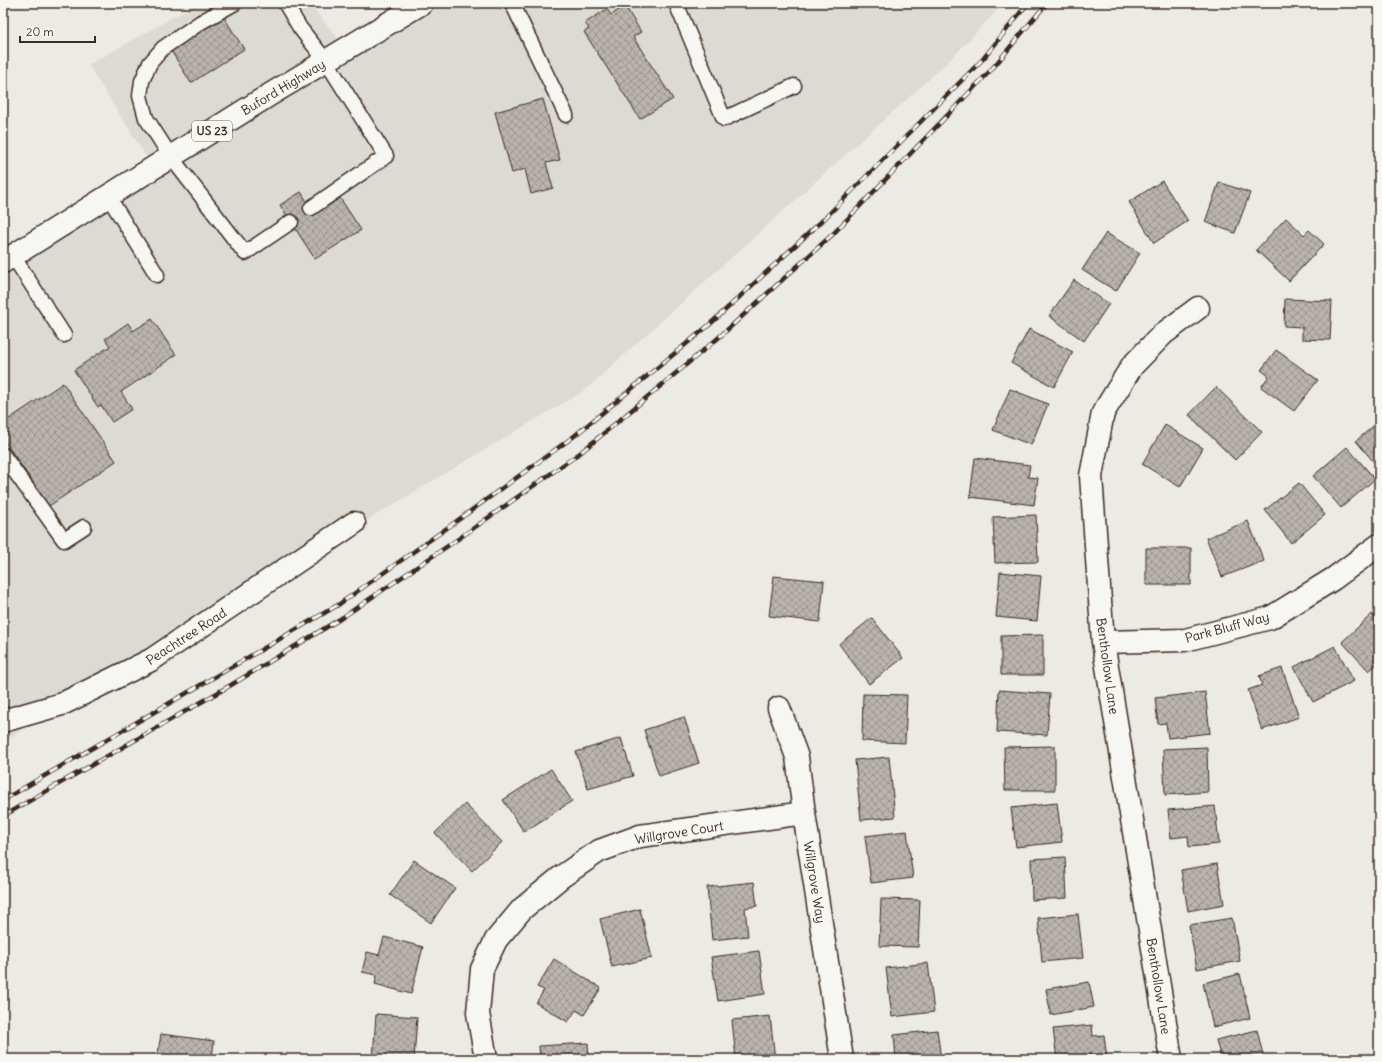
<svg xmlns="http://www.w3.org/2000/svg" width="1382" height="1062" font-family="Delius,sans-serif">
	<defs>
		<pattern id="building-cross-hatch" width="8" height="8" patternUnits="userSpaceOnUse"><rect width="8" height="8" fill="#bab4ae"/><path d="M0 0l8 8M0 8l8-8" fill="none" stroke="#98938d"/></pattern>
	</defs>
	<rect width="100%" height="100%" fill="#ebeae5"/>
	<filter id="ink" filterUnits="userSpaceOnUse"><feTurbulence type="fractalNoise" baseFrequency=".025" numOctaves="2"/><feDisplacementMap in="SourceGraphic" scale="8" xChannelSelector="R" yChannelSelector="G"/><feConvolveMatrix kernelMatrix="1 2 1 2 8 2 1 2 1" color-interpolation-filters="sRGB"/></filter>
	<g filter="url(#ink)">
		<path fill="#dcdad4" d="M 198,3 L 309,3 L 344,46 L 417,3 L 1004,3 L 949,61 L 585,390 L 143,654 L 3,742 L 3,254 L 151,164 L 88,65 Z"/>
		<path fill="url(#building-cross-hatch)" stroke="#3b2a1e" d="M 625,6 L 641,32 L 633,37 L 673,99 L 640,119 L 584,32 L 589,29 L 585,23 L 607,9 L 611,15 Z
			M 223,16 L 244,49 L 191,83 L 170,49 Z
			M 543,99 L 560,160 L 546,163 L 553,188 L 531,194 L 525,169 L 512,173 L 495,112 Z
			M 1162,181 L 1188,221 L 1154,243 L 1129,202 Z
			M 1219,182 L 1250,193 L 1235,233 L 1205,222 Z
			M 301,192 L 315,214 L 340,198 L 361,230 L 315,259 L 280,205 Z
			M 1286,218 L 1304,235 L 1309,230 L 1324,244 L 1289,281 L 1256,250 Z
			M 1106,233 L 1140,253 L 1116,291 L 1082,270 Z
			M 1074,280 L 1109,304 L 1084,341 L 1049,316 Z
			M 1285,299 L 1332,301 L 1330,340 L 1302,339 L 1302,327 L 1284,326 Z
			M 152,319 L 176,355 L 121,392 L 132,409 L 112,422 L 101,405 L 98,407 L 74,370 L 110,346 L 105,339 L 128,323 L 133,331 Z
			M 1029,329 L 1073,352 L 1054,387 L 1011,363 Z
			M 1276,350 L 1318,380 L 1294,411 L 1261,387 L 1269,376 L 1261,370 Z
			M 63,383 L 116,461 L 49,506 L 3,439 L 3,423 Z
			M 1216,387 L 1262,432 L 1235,460 L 1189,415 Z
			M 1010,389 L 1048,404 L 1031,445 L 993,430 Z
			M 1379,421 L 1379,468 L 1356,441 Z
			M 1165,425 L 1203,448 L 1180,487 L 1142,464 Z
			M 1347,447 L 1375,479 L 1341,508 L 1313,476 Z
			M 975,458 L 1030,465 L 1028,477 L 1038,478 L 1034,505 L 970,497 Z
			M 1299,483 L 1325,515 L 1291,543 L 1265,510 Z
			M 1036,515 L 1038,562 L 995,563 L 993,517 Z
			M 1248,521 L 1264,561 L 1222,577 L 1206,538 Z
			M 1146,548 L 1191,548 L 1191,585 L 1146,585 Z
			M 1000,572 L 1041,576 L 1037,621 L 996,617 Z
			M 774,576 L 824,581 L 820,622 L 769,616 Z
			M 1372,614 L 1379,622 L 1379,662 L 1369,671 L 1342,642 Z
			M 872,618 L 903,658 L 869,684 L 839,644 Z
			M 1043,635 L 1043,675 L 1001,675 L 1001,636 Z
			M 1335,646 L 1354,681 L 1313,702 L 1294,667 Z
			M 1282,668 L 1299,717 L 1262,730 L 1248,690 L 1262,685 L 1259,676 Z
			M 999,690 L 1050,694 L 1047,735 L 997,732 Z
			M 1205,692 L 1210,733 L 1168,738 L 1166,723 L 1158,724 L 1155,698 Z
			M 863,694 L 907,695 L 905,743 L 862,741 Z
			M 684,717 L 699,763 L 659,776 L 644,730 Z
			M 621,738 L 633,776 L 588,789 L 576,752 Z
			M 1055,746 L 1055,790 L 1005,790 L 1004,747 Z
			M 1207,747 L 1208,792 L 1165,795 L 1163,749 Z
			M 889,757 L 895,817 L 861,820 L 855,760 Z
			M 551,769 L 572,801 L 524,832 L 503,800 Z
			M 1057,803 L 1062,842 L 1016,847 L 1011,808 Z
			M 465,804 L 502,842 L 472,871 L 435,833 Z
			M 1215,806 L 1219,844 L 1189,847 L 1188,836 L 1171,838 L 1168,810 Z
			M 907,831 L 913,878 L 871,883 L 865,836 Z
			M 1065,857 L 1067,898 L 1032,900 L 1031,859 Z
			M 414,860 L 455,888 L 431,923 L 390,895 Z
			M 1217,864 L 1224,904 L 1188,911 L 1181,870 Z
			M 754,882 L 757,906 L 745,908 L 748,936 L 712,940 L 707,887 Z
			M 881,899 L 920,900 L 918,947 L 879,946 Z
			M 640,909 L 652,958 L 612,967 L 600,919 Z
			M 1078,914 L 1083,958 L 1042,962 L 1038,918 Z
			M 1232,918 L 1240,961 L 1197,969 L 1189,925 Z
			M 384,937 L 423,947 L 411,994 L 375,984 L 377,975 L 362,972 L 367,952 L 379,955 Z
			M 759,951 L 765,994 L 718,1001 L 711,957 Z
			M 554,959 L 601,988 L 584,1015 L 576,1010 L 568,1022 L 536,1003 L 544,990 L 537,987 Z
			M 928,963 L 934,1012 L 892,1017 L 886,968 Z
			M 1240,974 L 1250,1018 L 1213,1027 L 1203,983 Z
			M 1089,982 L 1094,1007 L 1051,1015 L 1046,989 Z
			M 376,1014 L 417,1017 L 414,1059 L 373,1059 Z
			M 770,1016 L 775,1059 L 736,1059 L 732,1020 Z
			M 1092,1025 L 1093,1036 L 1104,1035 L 1107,1059 L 1057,1059 L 1053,1029 Z
			M 937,1030 L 941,1059 L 896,1059 L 894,1035 Z
			M 1257,1030 L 1264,1059 L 1221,1059 L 1216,1040 Z
			M 161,1034 L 214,1041 L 212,1059 L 157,1059 Z
			M 588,1043 L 589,1059 L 540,1059 L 539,1046 Z"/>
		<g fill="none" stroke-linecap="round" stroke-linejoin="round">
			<defs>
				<path id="lane" d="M 235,3 L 201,22 L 163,48 L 150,63 L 142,81 L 140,96 L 146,118 L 171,157 L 245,253 L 291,222
					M 285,3 L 300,28 L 326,61 L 386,156 L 311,208
					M 512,3 L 566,115
					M 676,3 L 724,119 L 794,86
					M 108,196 L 157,275
					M 13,256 L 64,335
					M 3,455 L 64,540 L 84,527"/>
				<path id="street" d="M 1103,642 L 1185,640 L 1270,618 L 1333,579 L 1379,545
					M 779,708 L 797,757 L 804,813 L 842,1059
					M 3,721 L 62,704 L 151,660 L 354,523
					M 486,1059 L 478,1013 L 482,969 L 496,940 L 522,909 L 561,877 L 599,851 L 640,836 L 804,813
					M 1171,1059 L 1103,642 L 1091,476 L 1103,413 L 1132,366 L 1163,334 L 1198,308"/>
				<path id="primary" d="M 3,262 L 271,94 L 422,3"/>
			</defs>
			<use href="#lane" stroke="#3b2a1e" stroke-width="17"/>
			<use href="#street" stroke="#3b2a1e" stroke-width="25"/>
			<use href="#primary" stroke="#3b2a1e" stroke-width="25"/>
			<use href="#lane" stroke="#f6f6f2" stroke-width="14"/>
			<use href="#street" stroke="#f6f6f2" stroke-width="22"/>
			<use href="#primary" stroke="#f6f6f2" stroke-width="22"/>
			<defs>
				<path id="rail" d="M 3,800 L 338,605 L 447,528 L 573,437 L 708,326 L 823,220 L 983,59 L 1028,3
					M 3,816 L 231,685 L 340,619 L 461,537 L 580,453 L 717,339 L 833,234 L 991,70 L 1047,3"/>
			</defs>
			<use href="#rail" stroke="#3b2a1e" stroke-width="4.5"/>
			<use href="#rail" stroke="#f6f6f2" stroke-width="3" stroke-dasharray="9" stroke-linecap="butt"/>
		</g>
	</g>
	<g text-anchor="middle" stroke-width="3" stroke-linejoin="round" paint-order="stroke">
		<rect fill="#f6f6f2" stroke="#73675e" stroke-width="1" x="192" y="121" width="40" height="20" rx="3"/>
		<g font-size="12" font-weight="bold" fill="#3b2a1e">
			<text x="212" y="135">US 23</text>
		</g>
		<g font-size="13" fill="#3b2a1e" stroke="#f6f6f2">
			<text transform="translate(283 87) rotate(-31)" y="5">Buford Highway</text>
			<text transform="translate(1227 627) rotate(-15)" y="5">Park Bluff Way</text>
			<text transform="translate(186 636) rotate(-33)" y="5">Peachtree Road</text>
			<text transform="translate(1108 666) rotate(82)" y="5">Benthollow Lane</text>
			<text transform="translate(679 832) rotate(-9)" y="5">Willgrove Court</text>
			<text transform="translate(815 882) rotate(81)" y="5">Willgrove Way</text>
			<text transform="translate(1159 986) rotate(81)" y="5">Benthollow Lane</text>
		</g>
	</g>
	<rect width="1382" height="1062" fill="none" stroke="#f6f6f2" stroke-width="16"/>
	<rect x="8" y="8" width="1366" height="1046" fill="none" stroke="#3b2a1e" stroke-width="1.5" filter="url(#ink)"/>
	<path d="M20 36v6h75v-6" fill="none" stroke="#3b2a1e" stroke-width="2"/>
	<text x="26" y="36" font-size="12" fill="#3b2a1e" stroke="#f6f6f2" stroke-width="3" paint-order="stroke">20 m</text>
</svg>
